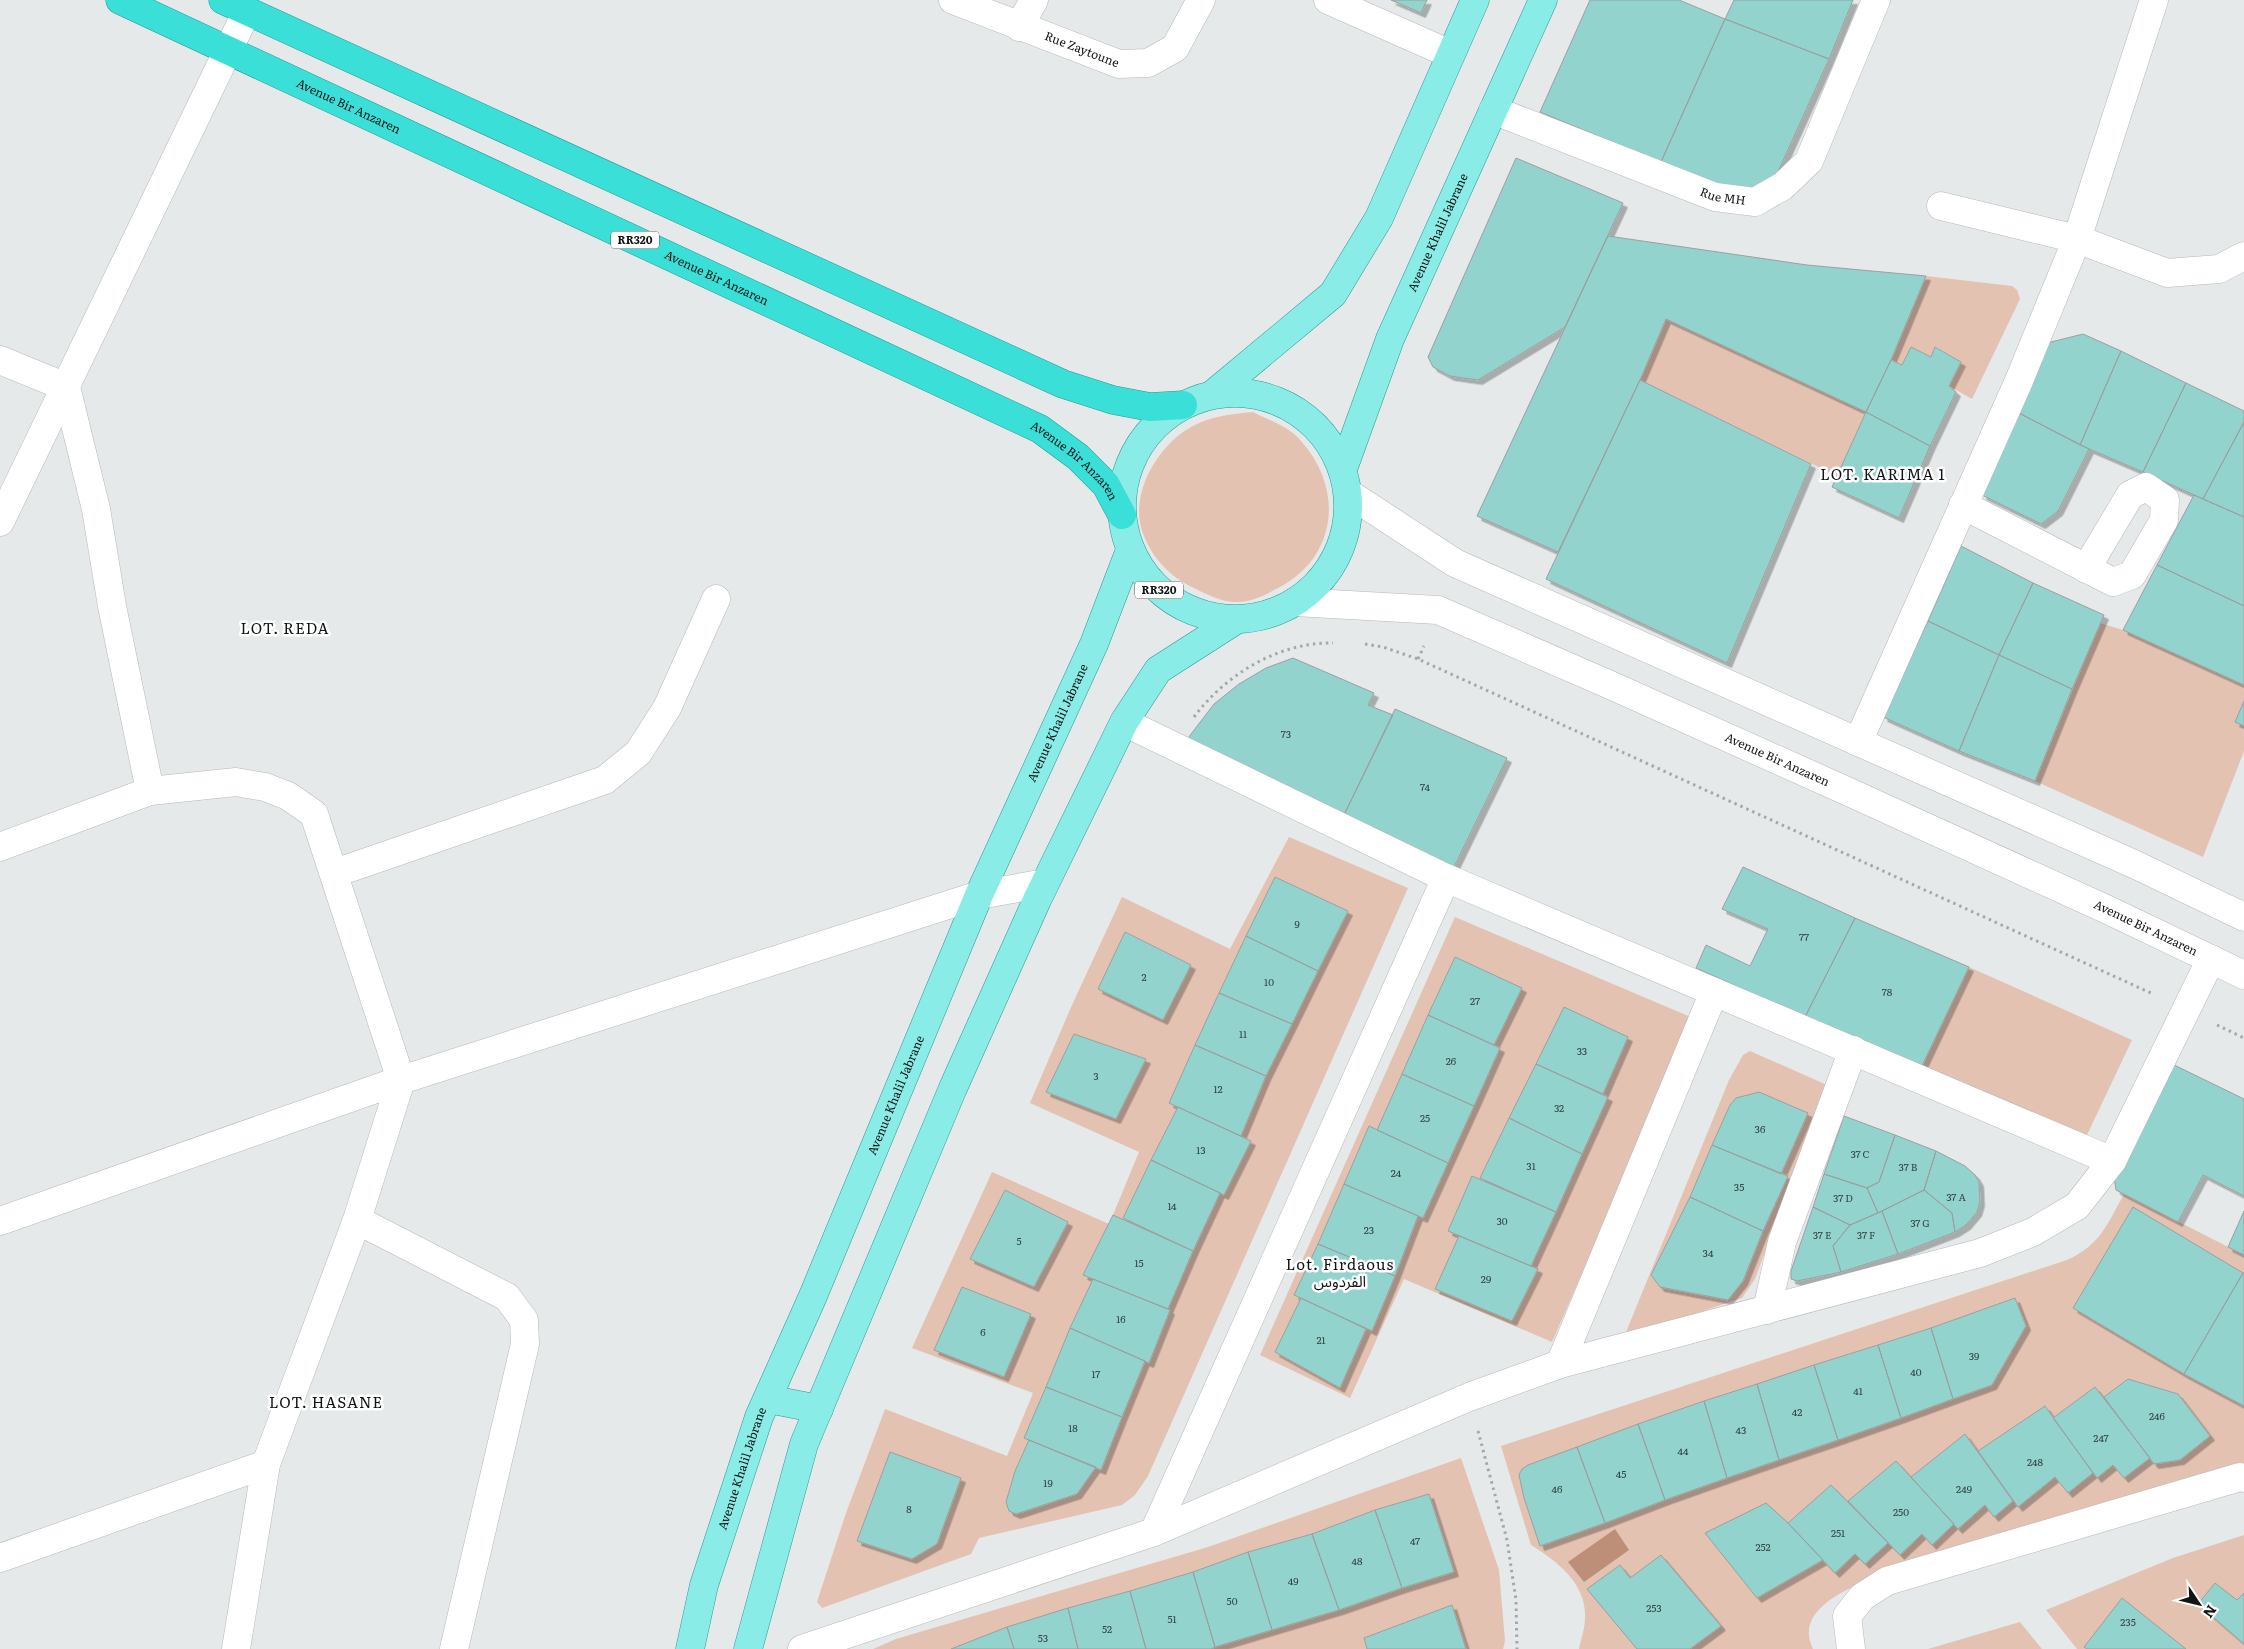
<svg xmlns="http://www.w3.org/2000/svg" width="2244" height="1649" font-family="Literata,'Noto Sans Arabic',serif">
	<defs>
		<filter id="shadow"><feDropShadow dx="4.5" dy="4.5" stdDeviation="0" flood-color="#0004"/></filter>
	</defs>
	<rect width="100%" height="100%" fill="#e5e9e9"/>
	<path fill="#e3c2b2" d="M 1926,276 L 2012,286 L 2017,290 L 2020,299 L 1972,399 L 1949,386 L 1961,362 L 1936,347 L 1931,357 L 1911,348 L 1902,365 L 1891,360 Z
		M 1666,319 L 1866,412 L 1837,476 L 1640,380 Z
		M 1253,412 C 1268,420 1290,427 1301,441 C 1345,490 1337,559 1276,589 C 1263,596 1249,603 1233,602 C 1221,601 1208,595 1198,590 C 1173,579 1154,561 1144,536 C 1127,497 1157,446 1191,427 C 1211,416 1231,414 1253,412 Z
		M 2100,623 L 2123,630 L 2244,685 L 2244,751 L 2203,857 L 2035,781 Z
		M 1289,837 L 1408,888 L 1148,1476 L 1135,1495 L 1122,1505 L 979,1538 L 971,1554 L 822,1608 L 817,1602 L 846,1513 L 885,1409 L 1007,1456 L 1033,1393 L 912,1348 L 992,1172 L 1109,1224 L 1113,1215 L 1139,1152 L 1030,1103 L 1072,1005 L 1122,897 L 1230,949 Z
		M 1455,917 L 1693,1018 L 1552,1342 L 1404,1279 L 1350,1398 L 1260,1355 Z
		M 1969,967 L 2132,1040 L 2086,1137 L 1921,1068 Z
		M 1750,1051 L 1827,1085 L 1755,1279 L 1742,1298 L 1624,1337 L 1729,1080 L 1743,1055 Z
		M 2124,1194 L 2244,1255 L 2244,1466 L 1871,1578 C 1844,1591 1794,1611 1813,1649 L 1579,1649 C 1581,1639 1585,1628 1585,1618 C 1587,1584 1557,1561 1531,1545 L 1501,1446 L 2067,1260 C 2100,1245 2107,1225 2124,1194 Z
		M 1461,1458 L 1499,1570 L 1505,1641 L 1503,1649 L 873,1649 L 896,1639 L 1208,1547 Z
		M 2244,1535 L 2244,1649 L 2077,1649 L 2046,1610 L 2173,1558 Z
		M 2020,1622 L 2042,1649 L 1928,1649 Z"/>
	<path fill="#be8f78" d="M 1615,1529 L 1629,1550 L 1584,1582 L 1568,1562 Z"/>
	<path fill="#92d3cd" stroke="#9c9f9f" filter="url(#shadow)" d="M 1391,0 L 1427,0 L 1421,13 Z
		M 1590,0 L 1679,0 L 1725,19 L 1661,162 L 1540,112 Z
		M 1734,0 L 1853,0 L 1829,59 L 1725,19 Z
		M 1725,19 L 1829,59 L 1777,174 L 1753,190 L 1717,185 L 1661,162 Z
		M 1516,158 L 1623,203 L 1565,327 L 1478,380 L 1450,376 L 1433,367 L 1428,357 Z
		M 1608,236 L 1807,265 L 1926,276 L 1891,360 L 1866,412 L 1666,319 L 1640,380 L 1558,552 L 1477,516 Z
		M 2083,334 L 2121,351 L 2080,445 L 2017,412 L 2047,343 Z
		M 1911,347 L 1931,357 L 1935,347 L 1961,362 L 1949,386 L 1956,392 L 1930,446 L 1866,412 L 1891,360 L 1902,365 Z
		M 2121,351 L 2186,383 L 2143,472 L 2080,445 Z
		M 1640,380 L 1811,464 L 1727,663 L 1546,579 Z
		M 2186,383 L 2244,411 L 2244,422 L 2203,499 L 2143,472 Z
		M 1866,412 L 1930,446 L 1899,518 L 1832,487 Z
		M 2017,412 L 2089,449 L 2058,511 L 2041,524 L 1982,495 Z
		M 2244,422 L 2244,517 L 2203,499 Z
		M 2194,495 L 2244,517 L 2244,606 L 2157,565 Z
		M 1961,546 L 2033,583 L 1999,655 L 1928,621 Z
		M 2157,565 L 2244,606 L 2244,685 L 2123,630 Z
		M 2033,583 L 2104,615 L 2072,689 L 1999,655 Z
		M 1928,621 L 1999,655 L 1959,751 L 1883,717 Z
		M 1999,655 L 2072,689 L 2035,781 L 1959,751 Z
		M 1293,658 L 1374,693 L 1368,705 L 1393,715 L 1343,817 L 1185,742 L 1214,704 L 1239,684 L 1266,668 Z
		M 2244,701 L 2244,726 L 2235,722 Z
		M 1395,709 L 1507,758 L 1452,871 L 1343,817 Z
		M 1743,867 L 1855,918 L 1805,1017 L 1696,968 L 1706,945 L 1750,966 L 1768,929 L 1722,909 Z
		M 1275,877 L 1348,911 L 1318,971 L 1246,936 Z
		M 1855,918 L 1969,967 L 1921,1068 L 1805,1017 Z
		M 1125,932 L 1191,965 L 1163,1020 L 1098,989 Z
		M 1246,936 L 1318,971 L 1292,1024 L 1219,993 Z
		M 1455,957 L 1522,988 L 1494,1045 L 1428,1015 Z
		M 1219,993 L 1292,1024 L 1266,1076 L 1195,1045 Z
		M 1564,1007 L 1628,1037 L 1603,1094 L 1536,1064 Z
		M 1428,1015 L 1500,1048 L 1474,1106 L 1402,1074 Z
		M 1074,1034 L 1146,1059 L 1116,1119 L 1046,1092 Z
		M 1195,1045 L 1266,1076 L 1241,1136 L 1169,1103 Z
		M 2170,1063 L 2244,1099 L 2244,1196 L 2203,1175 L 2178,1222 L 2116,1190 L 2114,1177 Z
		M 1536,1064 L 1608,1097 L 1582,1154 L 1509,1118 Z
		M 1402,1074 L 1474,1106 L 1448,1163 L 1377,1130 Z
		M 1759,1092 L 1808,1113 L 1781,1174 L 1712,1145 L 1730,1105 L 1736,1098 Z
		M 1178,1107 L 1251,1141 L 1224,1195 L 1151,1160 Z
		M 1844,1116 L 1895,1135 L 1879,1182 L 1867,1188 L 1824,1174 Z
		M 1509,1118 L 1582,1154 L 1556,1212 L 1480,1178 Z
		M 1369,1126 L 1448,1163 L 1423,1218 L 1344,1184 Z
		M 1895,1135 L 1936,1151 L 1924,1190 L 1878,1213 L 1867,1188 L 1879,1182 Z
		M 1712,1145 L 1788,1176 L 1763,1231 L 1690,1197 Z
		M 1936,1151 L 1965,1166 L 1975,1175 L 1979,1182 L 1980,1202 L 1977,1212 L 1966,1225 L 1955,1232 L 1952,1213 L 1924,1190 Z
		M 1151,1160 L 1220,1193 L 1193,1251 L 1123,1218 Z
		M 1824,1174 L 1867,1188 L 1878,1213 L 1850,1225 L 1813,1207 Z
		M 1472,1176 L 1556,1212 L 1531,1266 L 1448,1231 Z
		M 1344,1184 L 1418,1216 L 1395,1276 L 1318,1244 Z
		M 1005,1190 L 1068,1222 L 1034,1287 L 970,1259 Z
		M 1924,1190 L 1952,1213 L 1955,1232 L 1898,1254 L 1882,1211 Z
		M 1690,1197 L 1763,1231 L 1743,1281 L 1728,1300 L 1660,1287 L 1651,1275 Z
		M 1813,1207 L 1850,1225 L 1833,1246 L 1841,1272 L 1797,1281 L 1791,1279 L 1791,1271 Z
		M 2133,1207 L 2243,1273 L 2184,1374 L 2073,1308 Z
		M 1882,1211 L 1898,1254 L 1841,1272 L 1833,1246 L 1850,1225 Z
		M 2244,1211 L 2244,1255 L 2228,1247 Z
		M 1113,1215 L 1193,1251 L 1168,1309 L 1083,1275 Z
		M 1459,1236 L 1538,1269 L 1512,1321 L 1435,1289 Z
		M 1318,1244 L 1395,1276 L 1372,1331 L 1294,1295 Z
		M 2243,1273 L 2244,1273 L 2244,1406 L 2184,1374 Z
		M 1093,1279 L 1170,1310 L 1149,1363 L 1070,1328 Z
		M 962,1287 L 1031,1314 L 1004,1377 L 934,1350 Z
		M 1301,1298 L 1366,1329 L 1340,1388 L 1275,1352 Z
		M 2015,1298 L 2026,1326 L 1992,1385 L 1953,1399 L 1931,1328 Z
		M 1070,1328 L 1145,1361 L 1122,1417 L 1046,1387 Z
		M 1931,1328 L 1953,1399 L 1901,1418 L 1878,1345 Z
		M 1878,1345 L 1901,1418 L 1838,1440 L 1814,1365 Z
		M 1814,1365 L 1838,1440 L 1779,1460 L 1757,1384 Z
		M 2128,1379 L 2178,1394 L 2210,1436 L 2180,1460 L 2154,1464 L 2104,1397 Z
		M 1757,1384 L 1779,1460 L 1727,1478 L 1704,1401 Z
		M 1046,1387 L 1122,1417 L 1101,1470 L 1024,1438 Z
		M 2095,1387 L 2150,1458 L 2124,1478 L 2113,1465 L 2097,1478 L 2053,1418 Z
		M 1704,1401 L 1727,1478 L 1665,1500 L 1638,1424 Z
		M 2045,1406 L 2093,1473 L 2068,1493 L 2055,1477 L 2018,1507 L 1978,1451 Z
		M 1638,1424 L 1665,1500 L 1605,1523 L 1577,1447 Z
		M 1965,1434 L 2013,1501 L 1994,1517 L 1985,1505 L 1958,1529 L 1911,1477 Z
		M 1029,1440 L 1096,1467 L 1077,1494 L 1016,1514 L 1009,1511 L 1006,1502 L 1015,1471 Z
		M 1577,1447 L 1605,1523 L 1540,1546 L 1524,1498 L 1519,1475 L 1522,1469 L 1528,1465 Z
		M 890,1452 L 961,1478 L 937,1544 L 912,1559 L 857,1541 Z
		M 1896,1461 L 1954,1524 L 1932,1545 L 1922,1534 L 1900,1555 L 1848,1501 Z
		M 1831,1485 L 1888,1543 L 1865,1564 L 1855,1554 L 1835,1573 L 1788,1523 Z
		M 1429,1494 L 1454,1572 L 1402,1588 L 1375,1510 Z
		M 1766,1503 L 1788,1523 L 1823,1560 L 1757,1598 L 1705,1533 Z
		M 1375,1510 L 1402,1588 L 1339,1610 L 1312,1534 Z
		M 1312,1534 L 1339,1610 L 1272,1630 L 1248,1552 Z
		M 1248,1552 L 1272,1630 L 1215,1647 L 1193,1572 Z
		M 1661,1555 L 1721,1626 L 1690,1649 L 1637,1649 L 1587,1589 L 1620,1565 L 1630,1578 Z
		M 1193,1572 L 1215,1647 L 1211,1649 L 1146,1649 L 1130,1591 Z
		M 2215,1583 L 2237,1600 L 2244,1593 L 2244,1644 L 2198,1604 Z
		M 1130,1591 L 1146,1649 L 1078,1649 L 1068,1608 Z
		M 2122,1598 L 2186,1649 L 2087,1649 L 2084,1647 Z
		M 1452,1605 L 1466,1649 L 1367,1649 L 1364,1638 Z
		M 1068,1608 L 1078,1649 L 1014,1649 L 1007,1627 Z
		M 1007,1627 L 1014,1649 L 951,1649 Z"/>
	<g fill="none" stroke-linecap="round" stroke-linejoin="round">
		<defs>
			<g id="street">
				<path id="s1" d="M 953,0 L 1119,64 L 1148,63 L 1175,48 L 1201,0"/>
				<path d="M 1328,0 L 1450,54"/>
				<path d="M 1019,27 L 1034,0"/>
				<path id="s2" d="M 1493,110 L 1715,197 L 1755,202 L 1783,186 L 1809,161 L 1876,0"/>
				<path d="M 1941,206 L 2077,239 L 2167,273 L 2219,269 L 2244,256"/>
				<path d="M 0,360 L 66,387 L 96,509 L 112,606 L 150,791"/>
				<path d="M 1963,505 L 2113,582 L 2132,575 L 2164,520 L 2165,500 L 2146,487 L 2130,495 L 2086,569"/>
				<path d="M 0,522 L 247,11"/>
				<path d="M 1124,722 L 1446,878 L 2112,1161"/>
				<path d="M 1858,742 L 2018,383 L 2077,239 L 2154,0"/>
				<path d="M 0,847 L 150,791 L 236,782 L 265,787 L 288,796 L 314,814 L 401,1080 L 357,1220 L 266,1464 L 236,1649"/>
				<path d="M 335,873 L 605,780 L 638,753 L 667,708 L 716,599"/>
				<path d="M 357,1220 L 507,1297 L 524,1320 L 525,1344 L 454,1649"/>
				<path d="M 0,1221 L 401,1080 L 979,895 L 1045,883"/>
				<path d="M 1767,1310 L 1782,1242 L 1853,1050"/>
				<path d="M 1560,1364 L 1714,992"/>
				<path d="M 1154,1532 L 1446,878"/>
				<path d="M 0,1558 L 266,1464"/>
				<path d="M 802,1649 L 1154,1532 L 1469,1397 L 1560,1364 L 1980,1253 L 2033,1232 L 2077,1206 L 2112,1161 L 2211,959"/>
				<path d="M 1851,1649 L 1847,1616 L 1862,1597 L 1887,1581 L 2240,1477 L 2244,1478"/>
			</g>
			<g id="secondary">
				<path d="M 1348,493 L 1455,563 L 2136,865 L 2244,917"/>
				<path id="s3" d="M 1295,602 L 1438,610 L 1608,684 L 1849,792 L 2108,910 L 2244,975"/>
			</g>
			<g id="primary">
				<circle cx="1235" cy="506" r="113"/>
				<path d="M 1213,394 L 1333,294 L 1379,218 L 1475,0"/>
				<path id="s4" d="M 1343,469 L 1390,339 L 1543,0"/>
				<path d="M 768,1399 L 819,1409"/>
				<path id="s5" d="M 690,1649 L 704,1585 L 759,1417 L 813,1296 L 979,895 L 1094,644 L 1130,550"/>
				<path d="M 748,1649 L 804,1444 L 953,1088 L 1037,900 L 1124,722 L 1158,670 L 1236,620"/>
			</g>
			<g id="highway">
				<path id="s6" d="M 120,0 L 1040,429 L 1078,457 L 1106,485 L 1122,515"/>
				<path d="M 223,0 L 1063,384 L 1113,400 L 1150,407 L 1183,405"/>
			</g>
		</defs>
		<use href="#street" stroke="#b6b9b9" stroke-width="29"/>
		<use href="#secondary" stroke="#b6b9b9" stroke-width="29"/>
		<use href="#primary" stroke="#2c9892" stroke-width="29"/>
		<use href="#highway" stroke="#2c9892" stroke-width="29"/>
		<path stroke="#a4a8a8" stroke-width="3" stroke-dasharray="2.5 4" stroke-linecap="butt" d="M 1365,644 L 1383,647 L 1418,659 L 2153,994
			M 1418,659 L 1424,646
			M 1194,717 C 1226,674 1279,642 1333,643
			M 2217,1025 L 2244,1038
			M 1478,1431 L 1507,1540 L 1516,1600 L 1517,1649"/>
		<use href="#street" stroke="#fff" stroke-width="28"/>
		<use href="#secondary" stroke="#fff" stroke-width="28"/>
		<use href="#primary" stroke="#89ece7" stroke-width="28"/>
		<use href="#highway" stroke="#3ae0d7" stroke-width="28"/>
	</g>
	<g text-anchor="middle" stroke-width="5" stroke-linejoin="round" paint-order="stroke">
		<g font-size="10" fill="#324342">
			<text x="1286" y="738">73</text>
			<text x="1425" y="791">74</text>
			<text x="1297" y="928">9</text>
			<text x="1804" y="941">77</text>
			<text x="1144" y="981">2</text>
			<text x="1269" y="986">10</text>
			<text x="1887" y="996">78</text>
			<text x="1475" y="1005">27</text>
			<text x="1243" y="1038">11</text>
			<text x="1582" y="1055">33</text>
			<text x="1451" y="1065">26</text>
			<text x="1096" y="1080">3</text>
			<text x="1218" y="1093">12</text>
			<text x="1559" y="1112">32</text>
			<text x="1425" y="1122">25</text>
			<text x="1760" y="1133">36</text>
			<text x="1201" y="1154">13</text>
			<text x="1860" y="1158">37 C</text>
			<text x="1531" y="1170">31</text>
			<text x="1908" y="1171">37 B</text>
			<text x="1396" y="1177">24</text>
			<text x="1739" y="1191">35</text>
			<text x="1956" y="1201">37 A</text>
			<text x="1843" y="1202">37 D</text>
			<text x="1172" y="1210">14</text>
			<text x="1502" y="1225">30</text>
			<text x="1920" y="1227">37 G</text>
			<text x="1369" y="1234">23</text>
			<text x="1822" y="1239">37 E</text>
			<text x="1866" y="1239">37 F</text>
			<text x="1019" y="1245">5</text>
			<text x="1708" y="1257">34</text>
			<text x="1139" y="1267">15</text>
			<text x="1486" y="1283">29</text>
			<text x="1121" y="1323">16</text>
			<text x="983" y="1336">6</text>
			<text x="1321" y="1344">21</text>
			<text x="1974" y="1360">39</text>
			<text x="1916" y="1376">40</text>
			<text x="1096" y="1378">17</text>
			<text x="1858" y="1395">41</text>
			<text x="1797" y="1416">42</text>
			<text x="2157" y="1420">246</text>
			<text x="1073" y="1432">18</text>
			<text x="1741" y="1434">43</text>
			<text x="2101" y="1442">247</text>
			<text x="1683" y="1455">44</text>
			<text x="2035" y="1466">248</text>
			<text x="1621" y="1478">45</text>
			<text x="1048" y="1487">19</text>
			<text x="1557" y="1493">46</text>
			<text x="1964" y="1493">249</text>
			<text x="909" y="1513">8</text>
			<text x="1901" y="1516">250</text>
			<text x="1838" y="1537">251</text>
			<text x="1415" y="1545">47</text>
			<text x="1763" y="1551">252</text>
			<text x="1357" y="1565">48</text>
			<text x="1293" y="1585">49</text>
			<text x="1232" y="1605">50</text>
			<text x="1654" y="1612">253</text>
			<text x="1172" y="1623">51</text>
			<text x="2128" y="1626">235</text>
			<text x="1107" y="1633">52</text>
			<text x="1043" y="1642">53</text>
		</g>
		<g fill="#fff" stroke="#595a5a" stroke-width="1">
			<rect x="611" y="231.5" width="48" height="17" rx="4"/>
			<rect x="1135" y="581.5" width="48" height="17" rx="4"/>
		</g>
		<g font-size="11" font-weight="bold" fill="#121313">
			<text x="635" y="244">RR320</text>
			<text x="1159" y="594">RR320</text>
		</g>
		<g font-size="12" fill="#121313" stroke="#fff">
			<text dy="4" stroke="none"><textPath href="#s1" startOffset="138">Rue Zaytoune</textPath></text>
			<text dy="4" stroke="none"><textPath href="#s6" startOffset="252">Avenue Bir Anzaren</textPath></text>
			<text dy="4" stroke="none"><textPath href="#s2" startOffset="246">Rue MH</textPath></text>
			<text dy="4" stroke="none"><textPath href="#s4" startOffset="255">Avenue Khalil Jabrane</textPath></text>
			<text dy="4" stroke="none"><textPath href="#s6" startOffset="658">Avenue Bir Anzaren</textPath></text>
			<text dy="4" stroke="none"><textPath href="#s6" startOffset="1062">Avenue Bir Anzaren</textPath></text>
			<text dy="4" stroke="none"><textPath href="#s5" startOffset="998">Avenue Khalil Jabrane</textPath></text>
			<text dy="4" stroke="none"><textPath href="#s3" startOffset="514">Avenue Bir Anzaren</textPath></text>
			<text dy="4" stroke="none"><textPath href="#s3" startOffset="919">Avenue Bir Anzaren</textPath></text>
			<text dy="4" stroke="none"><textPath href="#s5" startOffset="592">Avenue Khalil Jabrane</textPath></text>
			<text dy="4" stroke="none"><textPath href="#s5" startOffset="188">Avenue Khalil Jabrane</textPath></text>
		</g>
		<g font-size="15" letter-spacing="1" fill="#121313" stroke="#fff">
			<text x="1883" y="480">LOT. KARIMA 1</text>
			<text x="285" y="634">LOT. REDA</text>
			<text x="1340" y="1270">Lot. Firdaous<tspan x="1340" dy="17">الفردوس</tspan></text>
			<text x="326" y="1408">LOT. HASANE</text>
		</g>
	</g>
	<g transform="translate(2199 1604) rotate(125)" stroke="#ffffff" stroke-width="4" paint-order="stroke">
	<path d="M0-4L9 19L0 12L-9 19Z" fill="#121313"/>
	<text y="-8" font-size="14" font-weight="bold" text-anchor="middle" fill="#121313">N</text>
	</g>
</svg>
